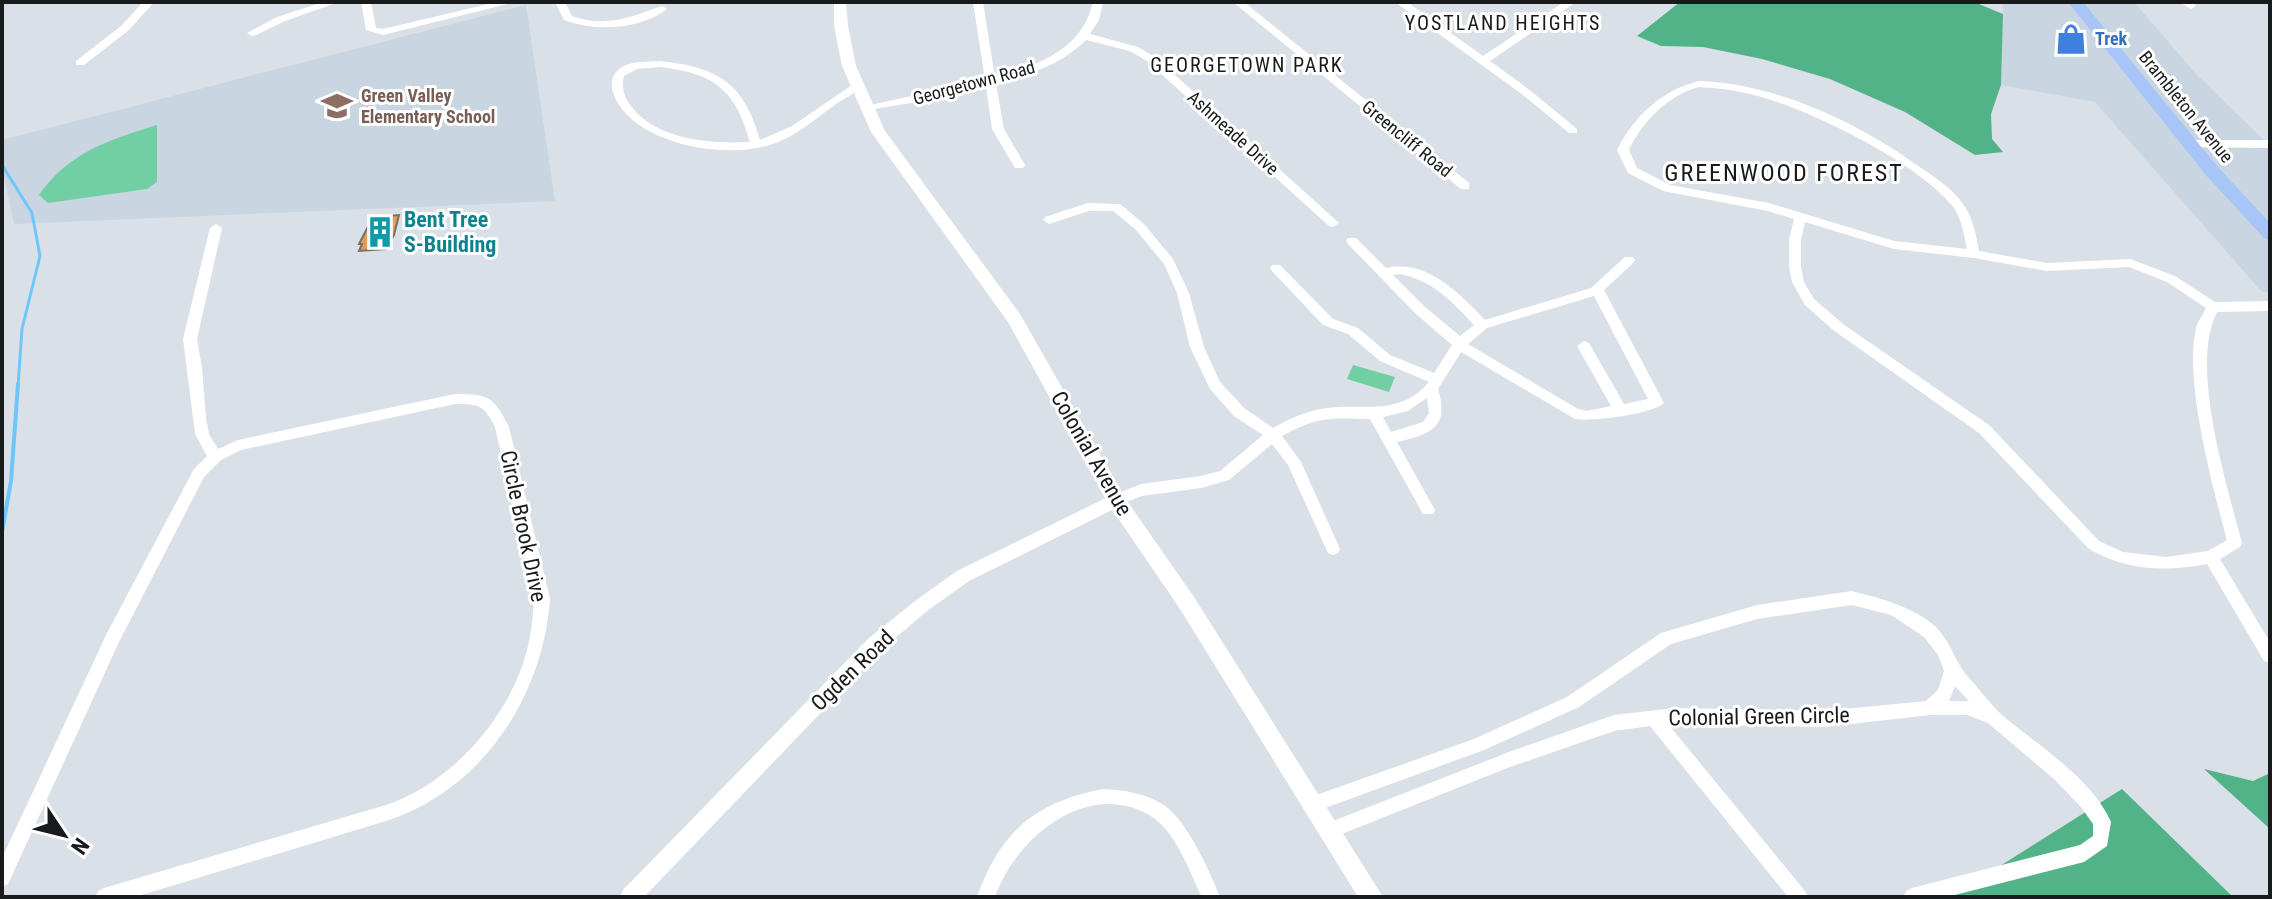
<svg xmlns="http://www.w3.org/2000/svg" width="2272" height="899" font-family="'Roboto Condensed',sans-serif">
	<rect width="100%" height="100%" fill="#dae0e7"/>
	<path fill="#c9d5e1" d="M 2003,2 L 2134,2 L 2196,74 L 2270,146 L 2270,292 L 2262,292 L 2095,102 L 2001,85 Z
		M 526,5 L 555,201 L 14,224 L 2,168 L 2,140 Z"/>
	<path fill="#72cfa3" d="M 157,125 L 157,182 L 147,189 L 48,203 L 39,195 C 69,152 109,140 157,125 Z
		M 1353,365 L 1395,377 L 1389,392 L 1347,379 Z"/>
	<path fill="#51b387" d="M 1680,2 L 1974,2 L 2003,14 L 2001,85 L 1991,114 L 1992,139 L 2003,152 L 1975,155 L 1905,112 L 1830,79 L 1762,59 L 1703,47 L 1661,46 L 1637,36 Z
		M 2204,769 L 2253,781 L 2270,773 L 2270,829 Z
		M 2122,789 L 2233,897 L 1951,897 Z"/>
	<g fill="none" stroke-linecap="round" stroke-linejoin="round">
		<path stroke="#6fc6fb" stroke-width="3" d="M 2,165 L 32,213 L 40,256 L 22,329 L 18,386"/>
		<path stroke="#6fc6fb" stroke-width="4" d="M 2,532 L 11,481 L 18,384"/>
	</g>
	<path fill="#e19b5e" stroke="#77716c" stroke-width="2" d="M 399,215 L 394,235 L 386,249 L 359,251 L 362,244 L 359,244 L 373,217 Z"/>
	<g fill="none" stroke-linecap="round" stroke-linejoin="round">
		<path fill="#fff" fill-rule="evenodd" d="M 143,2 L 154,2 L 129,30 L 84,65 L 76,65 L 76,61 L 121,26 Z
			M 324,2 L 339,2 L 285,21 L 256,35 L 252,36 L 247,33 L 277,17 Z
			M 361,2 L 371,2 L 376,28 L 383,29 L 497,2 L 515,2 L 383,35 L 366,30 Z
			M 555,2 L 565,2 L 572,16 C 605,28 631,17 662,6 L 667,9 C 639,30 597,32 564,20 Z
			M 973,2 L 983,2 L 995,78 C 1037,66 1083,49 1093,2 L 1103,2 L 1099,20 L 1090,34 L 1138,47 L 1155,57 L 1339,223 L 1333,227 L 1329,226 L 1147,61 L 1130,51 L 1086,40 C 1063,64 1028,75 996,84 L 1004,129 L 1025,165 L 1023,168 L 1015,168 L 992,129 L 986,87 L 917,102 L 862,111 L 862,107 L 866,106 L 985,80 Z
			M 1233,2 L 1244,2 L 1469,183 L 1469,189 L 1461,189 Z
			M 1395,2 L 1407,2 L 1483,56 L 1564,2 L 1576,2 L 1490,61 L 1531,91 L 1577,129 L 1577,133 L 1569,133 L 1523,95 Z
			M 2179,2 L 2191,2 L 2196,6 L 2191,9 Z
			M 659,61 C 717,67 744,82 760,140 L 792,126 L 852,85 L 856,84 L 861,87 C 854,94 845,98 836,104 C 811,122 789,143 757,148 C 714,156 642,143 618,103 C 613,95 609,84 614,75 C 622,60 645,62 659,61 ZM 659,67 C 713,73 735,88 750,142 C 711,144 656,140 631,106 C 624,97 621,87 624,76 L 637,69 Z
			M 1699,81 C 1777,84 1858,122 1921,168 C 1936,178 1953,189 1963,204 C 1973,218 1976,234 1979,251 L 2047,263 L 2130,259 L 2175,276 L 2215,302 L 2270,301 L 2270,311 L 2217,312 C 2189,366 2227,485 2242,543 L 2240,547 L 2220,559 L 2270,642 L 2270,663 L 2264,661 L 2207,564 C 2164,572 2128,571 2089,549 L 1979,433 L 1833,330 L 1805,305 L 1792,282 L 1789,267 L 1789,240 L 1794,219 L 1768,211 L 1663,191 L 1628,173 L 1617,150 C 1634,116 1662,90 1699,81 ZM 1699,87 C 1718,88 1735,90 1754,95 C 1807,108 1921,164 1954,208 C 1962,220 1964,235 1967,249 L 1894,241 L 1769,203 L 1670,185 L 1637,168 L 1629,150 C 1642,122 1668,95 1699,87 ZM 1805,222 L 1894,249 L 1974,258 L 2047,271 L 2129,267 L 2167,282 L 2206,308 C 2203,314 2199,320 2197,325 C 2182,375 2213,488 2227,540 L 2208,551 L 2166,557 L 2123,552 L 2099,541 L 1989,425 L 1843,324 L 1814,299 L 1804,282 L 1801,267 L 1801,240 Z
			M 2190,140 L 2270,140 L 2270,148 L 2186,147 L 2184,144 Z
			M 1088,203 L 1120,204 L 1144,224 L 1173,259 L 1189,293 L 1204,347 L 1220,382 L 1244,408 L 1273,428 C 1291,418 1306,411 1327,408 C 1365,403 1399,417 1429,382 L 1380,361 L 1348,334 L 1323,325 L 1272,271 L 1270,268 L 1272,265 L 1280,265 L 1333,319 L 1358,328 L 1390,355 L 1434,373 L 1452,345 L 1416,314 L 1348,244 L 1346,241 L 1348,238 L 1356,238 L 1386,268 C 1427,259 1458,292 1485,320 L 1591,288 L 1625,257 L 1633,257 L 1635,260 L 1633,263 L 1604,290 L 1664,403 C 1653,414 1592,422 1575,419 L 1461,352 L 1438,389 C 1450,428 1430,434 1397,442 L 1435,510 L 1433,514 L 1423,514 L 1370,419 C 1330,418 1318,416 1282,436 L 1301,462 L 1340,549 L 1338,553 L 1333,555 L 1328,553 L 1288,465 L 1272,444 L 1229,480 L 1201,488 L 1142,496 L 1116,506 L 1111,504 L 1109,500 L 1111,496 L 1141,484 L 1201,476 L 1220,471 L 1263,435 L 1234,416 L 1210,389 L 1190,347 L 1177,293 L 1164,264 L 1136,230 L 1113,211 L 1089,211 L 1049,224 L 1043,220 L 1045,217 ZM 1398,274 C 1430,278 1453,302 1474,325 L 1460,336 L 1426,308 L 1393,275 ZM 1594,296 L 1648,399 L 1624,404 L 1589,343 L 1584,341 L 1577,346 L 1611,406 L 1587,411 L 1578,409 L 1468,344 L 1487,328 ZM 1427,398 L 1429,413 L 1423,422 L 1391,432 L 1383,417 L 1408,411 Z
			M 216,224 L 222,228 L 197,339 L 202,368 L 206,419 L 209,434 L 218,449 L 238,440 L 455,394 C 489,394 494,397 509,427 L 550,599 C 543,697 482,790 386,821 L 135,897 L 95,897 L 98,891 L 104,888 L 386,805 C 451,783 507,720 526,654 C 531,636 533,618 534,599 L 495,427 C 484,405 479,404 455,404 L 241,450 L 221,460 L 204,477 L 119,642 L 8,884 L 2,887 L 2,858 L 107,633 L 194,469 L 207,456 L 195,434 L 183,339 L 210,228 Z
			M 1852,591 C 1882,599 1912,606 1936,627 C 1951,642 1955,663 1969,678 C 1980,690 1990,704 2002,715 C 2037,745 2092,778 2111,822 L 2107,846 L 2084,862 L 1947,897 L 1903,897 L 1906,891 L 1912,888 L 2080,845 L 2093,836 L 2093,824 L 2081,807 L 2054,779 L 1988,723 L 1967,715 L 1930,715 L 1825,727 L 1668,724 L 1805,891 L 1808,897 L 1788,897 L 1650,726 L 1614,731 L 1510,767 L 1329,839 L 1323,837 L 1320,831 L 1323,825 L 1509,752 L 1614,715 L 1675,708 L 1825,711 L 1926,701 L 1938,690 L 1944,671 L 1938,655 L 1924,637 L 1891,615 L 1852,605 L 1757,619 L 1671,644 L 1579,707 L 1484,750 L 1314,812 L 1308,810 L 1305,804 L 1308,798 L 1474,739 L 1567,697 L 1661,633 L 1757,605 ZM 1955,686 L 1969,701 L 1949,701 Z
			M 1103,789 C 1124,790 1145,793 1164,805 C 1188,822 1209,870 1220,897 L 1202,897 C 1189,871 1176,830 1149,815 C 1086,779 1015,839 995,897 L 977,897 C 1000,832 1035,802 1103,789 Z"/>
		<path fill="#fff" fill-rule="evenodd" d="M 1116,493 L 1122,495 L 1124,500 L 1122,505 L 969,581 L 927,611 L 880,651 L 644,897 L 620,897 L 623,890 L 868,639 L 915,601 L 957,571 Z"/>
		<path fill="#fff" fill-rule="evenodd" d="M 834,2 L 846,2 L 848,26 L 856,66 L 885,131 L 1020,314 L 1123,495 L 1194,597 L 1383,897 L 1358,897 L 1180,609 L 1109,505 L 1008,322 L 871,132 L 842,66 L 834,26 Z"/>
		<path fill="#a7c5f7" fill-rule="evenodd" d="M 2068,2 L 2083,2 L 2217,166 L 2270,223 L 2270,240 L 2264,238 L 2205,174 Z"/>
	</g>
	<defs>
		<symbol id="shop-bare" viewBox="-9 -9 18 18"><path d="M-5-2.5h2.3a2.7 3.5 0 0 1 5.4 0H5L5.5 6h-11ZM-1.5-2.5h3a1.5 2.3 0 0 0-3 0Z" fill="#3f7fe0" stroke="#fff" stroke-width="2.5" paint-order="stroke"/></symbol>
		<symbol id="school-bare" viewBox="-9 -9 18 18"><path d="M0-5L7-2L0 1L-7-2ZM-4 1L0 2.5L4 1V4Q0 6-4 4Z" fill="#8d6e63" stroke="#fff" stroke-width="2.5" paint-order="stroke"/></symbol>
		<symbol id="building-bare" viewBox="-9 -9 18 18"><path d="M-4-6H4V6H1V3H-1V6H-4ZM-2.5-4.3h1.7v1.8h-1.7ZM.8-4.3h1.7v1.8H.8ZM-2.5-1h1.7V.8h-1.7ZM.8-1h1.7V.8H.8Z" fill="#0f9aa8" stroke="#fff" stroke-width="2.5" paint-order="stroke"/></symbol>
	</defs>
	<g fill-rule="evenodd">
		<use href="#shop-bare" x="2049" y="17" width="44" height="44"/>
		<use href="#school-bare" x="315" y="84" width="44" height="44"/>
		<use href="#building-bare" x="358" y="210" width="44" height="44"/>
	</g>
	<g text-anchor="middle" stroke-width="6" stroke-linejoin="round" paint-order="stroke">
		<g font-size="18" font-weight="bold" fill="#366cbe" stroke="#fff" text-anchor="start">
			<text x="2095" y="45">Trek</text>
		</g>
		<g font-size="18" fill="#181a1c" stroke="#fff">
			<text transform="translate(974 83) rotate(-15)" y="6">Georgetown Road</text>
			<text transform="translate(2186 107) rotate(51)" y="6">Brambleton Avenue</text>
			<text transform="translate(1233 133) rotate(42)" y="6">Ashmeade Drive</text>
			<text transform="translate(1407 139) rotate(39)" y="6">Greencliff Road</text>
		</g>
		<g font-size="18" font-weight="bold" fill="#785e54" stroke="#fff" text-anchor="start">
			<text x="361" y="102">Green Valley<tspan x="361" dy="21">Elementary School</tspan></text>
		</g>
		<g font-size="20" letter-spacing="2" fill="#181a1c" stroke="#fff">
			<text x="1503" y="30">YOSTLAND HEIGHTS</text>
			<text x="1247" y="72">GEORGETOWN PARK</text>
		</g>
		<g font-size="22" font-weight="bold" fill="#0d838f" stroke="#fff" text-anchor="start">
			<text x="404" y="227">Bent Tree<tspan x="404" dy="25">S-Building</tspan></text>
		</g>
		<g font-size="22" fill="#181a1c" stroke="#fff">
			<text transform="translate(1092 453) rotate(60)" y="8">Colonial Avenue</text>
			<text transform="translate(524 526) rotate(78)" y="8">Circle Brook Drive</text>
			<text transform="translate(852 670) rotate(-44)" y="8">Ogden Road</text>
			<text transform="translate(1759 716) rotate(-1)" y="8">Colonial Green Circle</text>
		</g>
		<g font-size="24" letter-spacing="2" fill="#181a1c" stroke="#fff">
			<text x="1784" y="181">GREENWOOD FOREST</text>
		</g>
	</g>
	<rect width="2272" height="899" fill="none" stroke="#181a1c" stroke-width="8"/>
	<g transform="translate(64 835) rotate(125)" stroke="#ffffff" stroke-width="6" paint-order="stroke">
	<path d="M0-6L14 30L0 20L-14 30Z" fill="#181a1c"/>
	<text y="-12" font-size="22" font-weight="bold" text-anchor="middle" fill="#181a1c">N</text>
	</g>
</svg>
